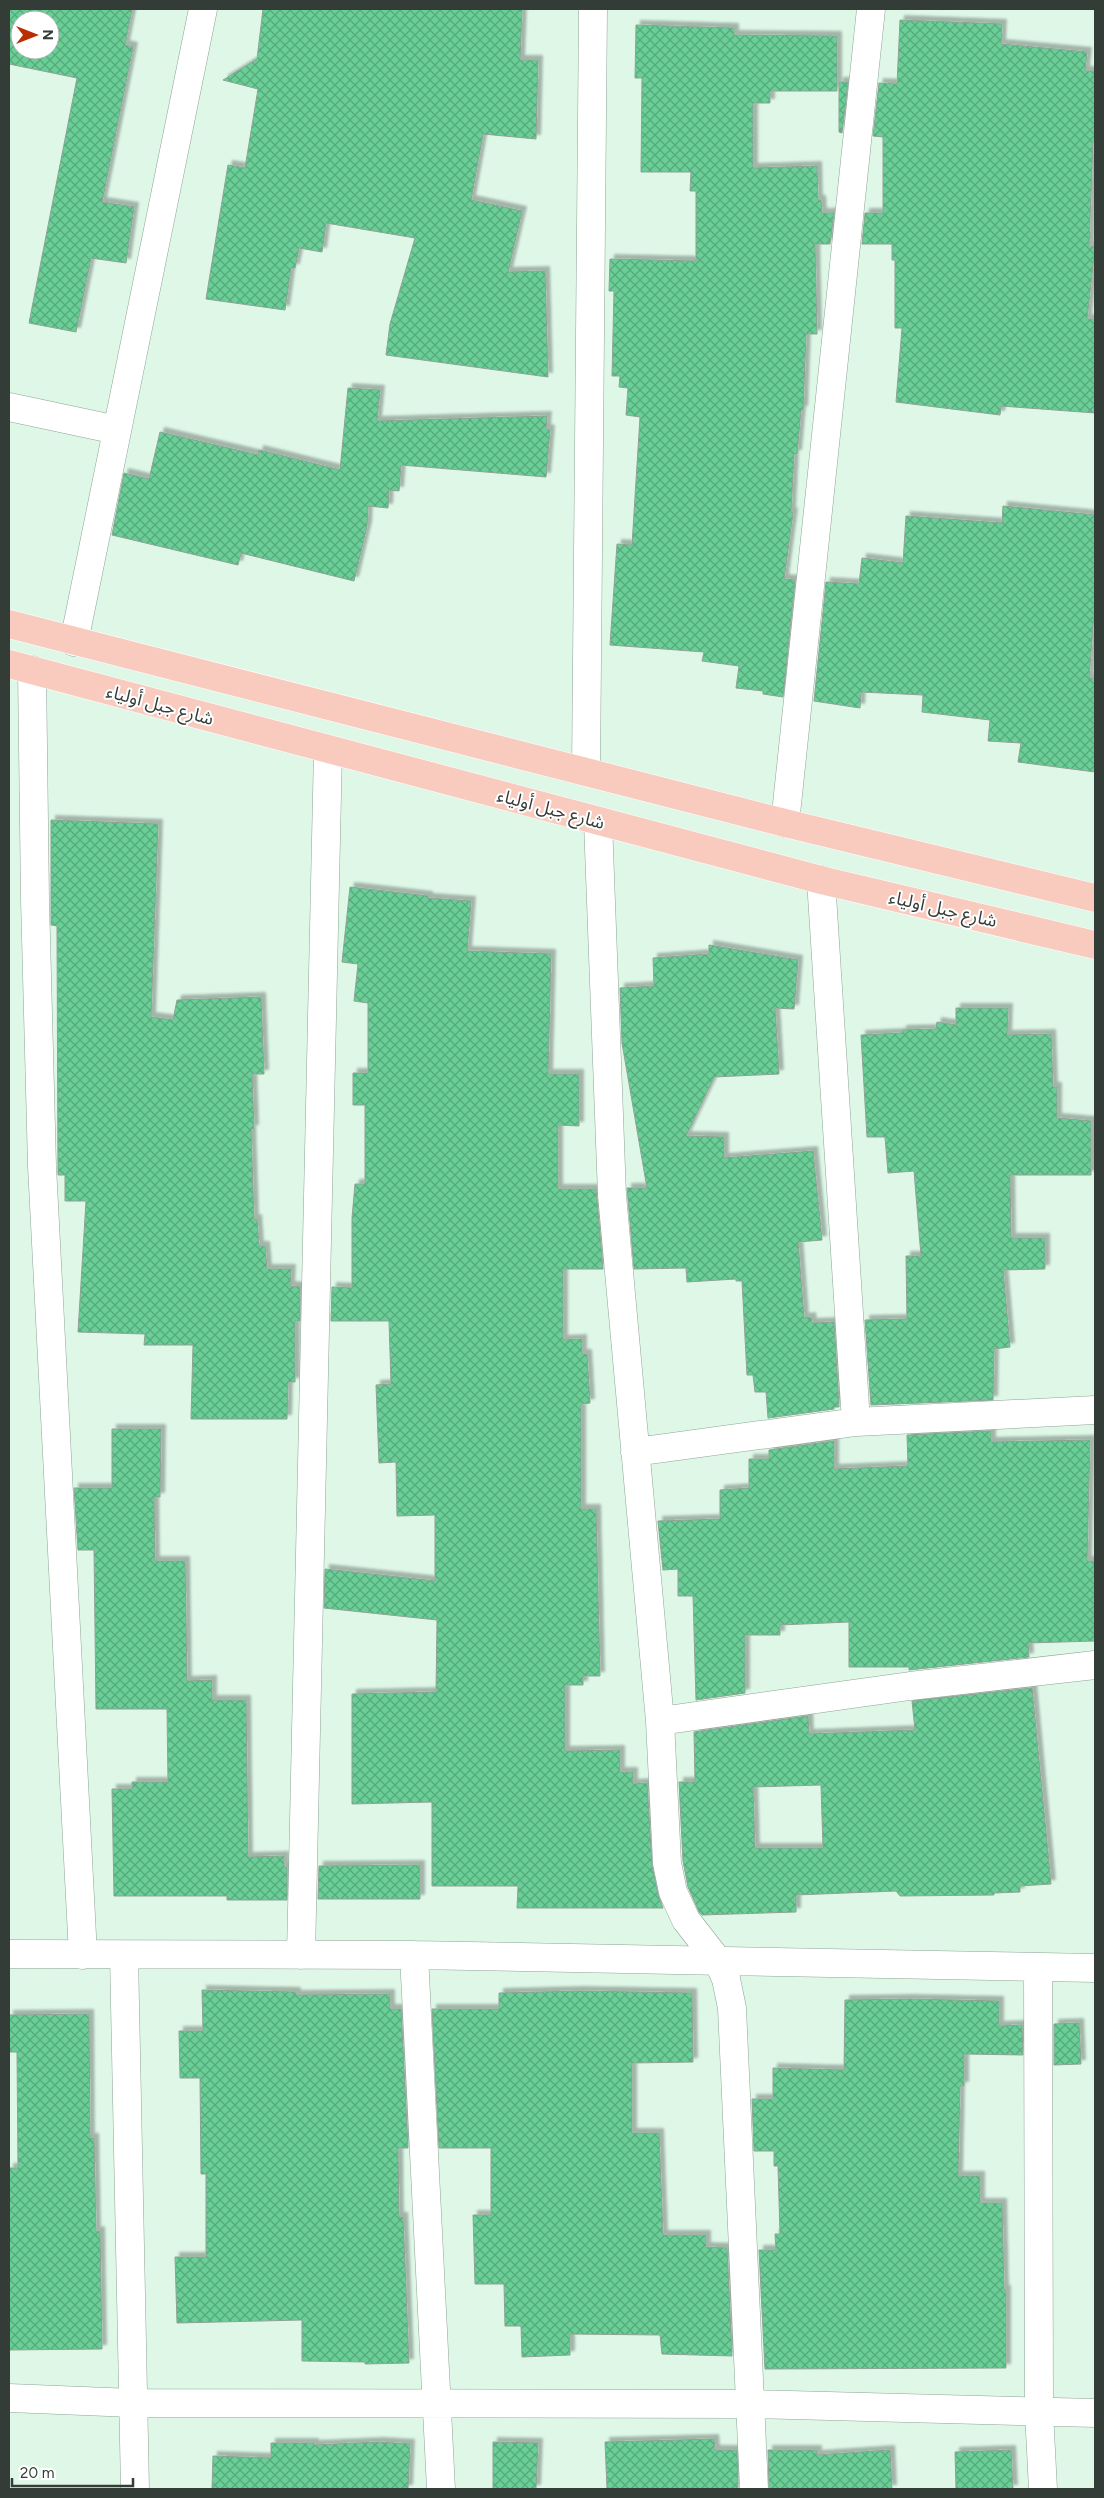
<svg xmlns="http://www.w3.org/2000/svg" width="1104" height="2498" font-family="Figtree,'Noto Sans Arabic',sans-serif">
	<defs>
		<pattern id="building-cross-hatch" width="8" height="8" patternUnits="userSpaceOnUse" patternTransform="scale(1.25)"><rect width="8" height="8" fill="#69cf96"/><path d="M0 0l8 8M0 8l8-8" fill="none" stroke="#57a97b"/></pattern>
		<filter id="shadow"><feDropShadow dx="4.5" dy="-4.5" stdDeviation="1" flood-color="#0004"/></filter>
	</defs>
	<rect width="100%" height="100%" fill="#def7e7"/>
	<path fill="url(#building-cross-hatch)" stroke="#8da395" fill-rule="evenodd" filter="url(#shadow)" d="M 9,9 L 132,9 L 125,45 L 133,47 L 102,202 L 134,207 L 126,263 L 91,258 L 76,332 L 29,323 L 77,78 L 9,64 ZM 20,20 L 50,20 L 50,50 L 20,50 Z
		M 263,9 L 522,9 L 520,60 L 538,60 L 536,139 L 483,134 L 471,200 L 522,211 L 508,272 L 545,271 L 548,377 L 386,355 L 390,324 L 415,238 L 326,223 L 322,252 L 299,248 L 295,268 L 291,268 L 285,310 L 206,299 L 228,165 L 245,168 L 258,89 L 223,80 L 257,59 Z
		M 900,20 L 1002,24 L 1001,44 L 1087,52 L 1085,71 L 1095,71 L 1095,141 L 1093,141 L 1089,246 L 1095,247 L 1087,319 L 1095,319 L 1095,413 L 1001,406 L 1000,415 L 896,402 L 902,328 L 895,328 L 895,260 L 892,260 L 892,244 L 862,244 L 865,213 L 883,213 L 883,137 L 873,136 L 879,83 L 897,84 Z
		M 636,25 L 734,28 L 734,35 L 837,36 L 837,91 L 770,91 L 770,103 L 753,103 L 753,168 L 817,166 L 818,200 L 821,200 L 822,213 L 834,213 L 830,244 L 815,244 L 817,334 L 806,334 L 803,410 L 801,410 L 797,454 L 794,454 L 791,512 L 793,513 L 784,579 L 795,580 L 783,697 L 763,694 L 763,691 L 736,688 L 739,666 L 702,661 L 704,652 L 610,645 L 617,544 L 632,545 L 640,417 L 626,415 L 628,388 L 619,387 L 620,376 L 612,376 L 614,291 L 609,291 L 610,259 L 696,261 L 696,191 L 690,191 L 691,172 L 641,172 L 642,78 L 635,78 Z
		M 839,82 L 848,82 L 842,133 L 839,132 Z
		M 348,388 L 380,390 L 377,421 L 547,416 L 546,429 L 550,430 L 546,477 L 401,465 L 399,491 L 389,490 L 388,508 L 368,506 L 367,526 L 354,581 L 241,553 L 238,565 L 112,535 L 124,473 L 149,479 L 160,432 L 258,455 L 259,450 L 340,470 Z
		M 1003,506 L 1095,515 L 1095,601 L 1089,678 L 1095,678 L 1095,772 L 1018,762 L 1021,743 L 988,741 L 990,720 L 922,712 L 923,695 L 861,692 L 860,708 L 814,701 L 826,582 L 859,584 L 862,558 L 903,563 L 906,516 L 1002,523 Z
		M 51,820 L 158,824 L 151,1017 L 173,1020 L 177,1000 L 261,997 L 264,1074 L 252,1074 L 254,1129 L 251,1129 L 254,1220 L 257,1219 L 259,1246 L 265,1246 L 267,1269 L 291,1269 L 290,1286 L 300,1287 L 300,1321 L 295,1321 L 295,1382 L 288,1382 L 287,1419 L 191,1419 L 193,1345 L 144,1345 L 145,1334 L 78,1332 L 86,1201 L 65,1201 L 65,1175 L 58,1175 L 57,926 L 51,925 Z
		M 350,887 L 428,896 L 428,898 L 471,901 L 467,951 L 551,954 L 548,1074 L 579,1074 L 579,1126 L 558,1125 L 558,1189 L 596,1189 L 603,1269 L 563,1269 L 563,1340 L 582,1339 L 582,1354 L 587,1354 L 590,1403 L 581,1404 L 581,1509 L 596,1509 L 600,1676 L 583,1676 L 583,1685 L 565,1685 L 565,1751 L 620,1750 L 620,1772 L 633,1772 L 633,1784 L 647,1783 L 652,1866 L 658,1895 L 663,1908 L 517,1908 L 518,1886 L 432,1886 L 432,1802 L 352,1804 L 352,1694 L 436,1692 L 437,1620 L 324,1608 L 325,1569 L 435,1581 L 435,1515 L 397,1516 L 396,1462 L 379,1463 L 376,1385 L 391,1384 L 389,1321 L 331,1321 L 332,1287 L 352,1288 L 352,1218 L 355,1184 L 365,1184 L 365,1105 L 353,1105 L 353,1073 L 368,1073 L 368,1003 L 354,1001 L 358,964 L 342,962 Z
		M 709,945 L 798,960 L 794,1009 L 775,1008 L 779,1074 L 714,1077 L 686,1136 L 724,1137 L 724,1158 L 813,1151 L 822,1240 L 798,1242 L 804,1318 L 811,1317 L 812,1323 L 834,1322 L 839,1407 L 834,1407 L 834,1409 L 768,1418 L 766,1392 L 755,1392 L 753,1375 L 747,1375 L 742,1281 L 736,1281 L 736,1279 L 687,1282 L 686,1268 L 634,1269 L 627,1188 L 647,1188 L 622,1043 L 620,988 L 654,986 L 653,958 L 709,954 Z
		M 956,1008 L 1008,1008 L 1007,1035 L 1051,1034 L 1053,1087 L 1057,1087 L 1057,1118 L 1091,1121 L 1091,1175 L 1010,1175 L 1011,1238 L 1045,1238 L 1045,1269 L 1003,1270 L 1010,1347 L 994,1349 L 993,1400 L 871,1405 L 865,1320 L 907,1319 L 906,1256 L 921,1256 L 914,1171 L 888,1173 L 885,1137 L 867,1137 L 861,1035 L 902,1033 L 902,1030 L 936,1029 L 937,1022 L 956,1025 Z
		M 112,1429 L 161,1429 L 160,1497 L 154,1497 L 155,1561 L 185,1561 L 187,1681 L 212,1680 L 212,1700 L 246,1700 L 248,1857 L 284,1856 L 284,1867 L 287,1867 L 287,1900 L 227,1900 L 227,1896 L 114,1896 L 112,1789 L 132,1789 L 132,1782 L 168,1782 L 167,1709 L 96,1709 L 94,1550 L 78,1550 L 74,1488 L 112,1488 Z
		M 991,1431 L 991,1442 L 1090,1440 L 1087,1561 L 1095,1561 L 1095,1641 L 1028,1643 L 1029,1657 L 909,1670 L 909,1667 L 849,1667 L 849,1622 L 780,1625 L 780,1635 L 745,1635 L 745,1693 L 696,1700 L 693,1596 L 678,1596 L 678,1569 L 663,1570 L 658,1521 L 720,1519 L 720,1490 L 749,1488 L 749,1459 L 769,1459 L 769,1450 L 834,1441 L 834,1469 L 908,1466 L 907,1435 Z
		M 1032,1688 L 1051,1884 L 1020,1886 L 1020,1892 L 994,1893 L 994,1895 L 900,1896 L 896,1891 L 796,1895 L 796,1912 L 702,1915 L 699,1912 L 688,1887 L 683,1861 L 679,1782 L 695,1782 L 694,1732 L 808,1716 L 809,1734 L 915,1730 L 912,1701 ZM 821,1785 L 823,1848 L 755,1848 L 753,1787 Z
		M 420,1865 L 420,1899 L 318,1899 L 319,1866 Z
		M 202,1990 L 296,1992 L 296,1995 L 390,1994 L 390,2009 L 401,2009 L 408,2148 L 398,2148 L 399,2217 L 403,2217 L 409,2363 L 365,2364 L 365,2362 L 302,2361 L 302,2320 L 177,2323 L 175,2257 L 206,2257 L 206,2174 L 201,2174 L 200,2078 L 180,2078 L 179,2031 L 203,2031 Z
		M 580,1991 L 692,1993 L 693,2062 L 632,2063 L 632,2133 L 659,2133 L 663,2235 L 706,2235 L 706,2247 L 727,2248 L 732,2356 L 662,2354 L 660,2335 L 570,2334 L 570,2355 L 522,2357 L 521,2326 L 505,2326 L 504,2284 L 475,2284 L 473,2215 L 491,2215 L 491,2148 L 439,2148 L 432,2009 L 499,2009 L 499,1993 Z
		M 910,1999 L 999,2001 L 999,2026 L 1022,2025 L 1023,2055 L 964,2054 L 964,2086 L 960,2086 L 958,2176 L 980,2176 L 980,2203 L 1002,2203 L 1004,2290 L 1006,2290 L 1006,2368 L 765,2369 L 759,2250 L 776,2250 L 775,2234 L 780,2234 L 778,2166 L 774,2166 L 774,2151 L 754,2151 L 752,2099 L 773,2099 L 773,2068 L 844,2070 L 845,2000 Z
		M 89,2014 L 90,2138 L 94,2138 L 96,2232 L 100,2231 L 102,2349 L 9,2350 L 9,2168 L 18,2168 L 17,2052 L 9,2052 L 9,2015 Z
		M 1079,2023 L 1081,2064 L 1054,2065 L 1054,2024 Z
		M 714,2439 L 715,2450 L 737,2450 L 738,2489 L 607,2489 L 605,2442 Z
		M 379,2442 L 410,2444 L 408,2489 L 212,2489 L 213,2456 L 271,2458 L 271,2443 L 314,2443 L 314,2445 Z
		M 493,2442 L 538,2443 L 536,2489 L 493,2489 Z
		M 768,2450 L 817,2450 L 817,2455 L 890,2450 L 892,2489 L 769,2489 Z
		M 1011,2450 L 1013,2489 L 956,2489 L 955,2452 Z"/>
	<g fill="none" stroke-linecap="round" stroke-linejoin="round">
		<defs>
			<path id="minor" d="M 9,407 L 117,430
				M 74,642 L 203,9
				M 32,670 L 35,899 L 42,1166 L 83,1955
				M 586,770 L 593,9
				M 598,822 L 612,1195 L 660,1721 L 667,1863 L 673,1892 L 686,1920 L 718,1961 L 726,1979 L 732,2008 L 754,2489
				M 785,823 L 871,9
				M 821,880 L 856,1422
				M 635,1452 L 856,1422 L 1095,1410
				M 660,1721 L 910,1686 L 1095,1665
				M 9,1954 L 414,1955 L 1095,1968
				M 124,1955 L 135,2489
				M 301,1955 L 328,750
				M 414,1955 L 441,2489
				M 1038,1967 L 1039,2412 L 1043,2489
				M 9,2398 L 133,2403 L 751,2404 L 1095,2413"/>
			<path id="major" d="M 9,624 L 785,823 L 1095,898
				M 9,664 L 821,880 L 1095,945"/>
		</defs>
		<use href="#minor" stroke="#8ea596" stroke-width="29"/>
		<use href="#major" stroke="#fff" stroke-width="29"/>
		<use href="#minor" stroke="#fff" stroke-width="28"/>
		<use href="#major" stroke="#f9cbbf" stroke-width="28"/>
	</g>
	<g text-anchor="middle" stroke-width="4" stroke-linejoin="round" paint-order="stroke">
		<g font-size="18" fill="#333c36" stroke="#fff">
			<text transform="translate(160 705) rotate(15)" y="6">شارع جبل أولياء</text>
			<text transform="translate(551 809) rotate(15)" y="6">شارع جبل أولياء</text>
			<text transform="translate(943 909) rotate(13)" y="6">شارع جبل أولياء</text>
		</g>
	</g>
	<rect width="1104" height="2498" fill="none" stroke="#333c36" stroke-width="20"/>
	<g transform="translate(35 35) rotate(90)"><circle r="24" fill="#ffffff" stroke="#adb1af"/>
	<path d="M0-4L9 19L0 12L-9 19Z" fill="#b92f02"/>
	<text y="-8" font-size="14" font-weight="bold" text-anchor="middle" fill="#333c36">N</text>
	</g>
	<path d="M12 2478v8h121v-8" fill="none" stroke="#333c36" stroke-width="2.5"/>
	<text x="20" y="2478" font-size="15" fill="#333c36" stroke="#ffffff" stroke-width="4" paint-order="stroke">20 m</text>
</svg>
